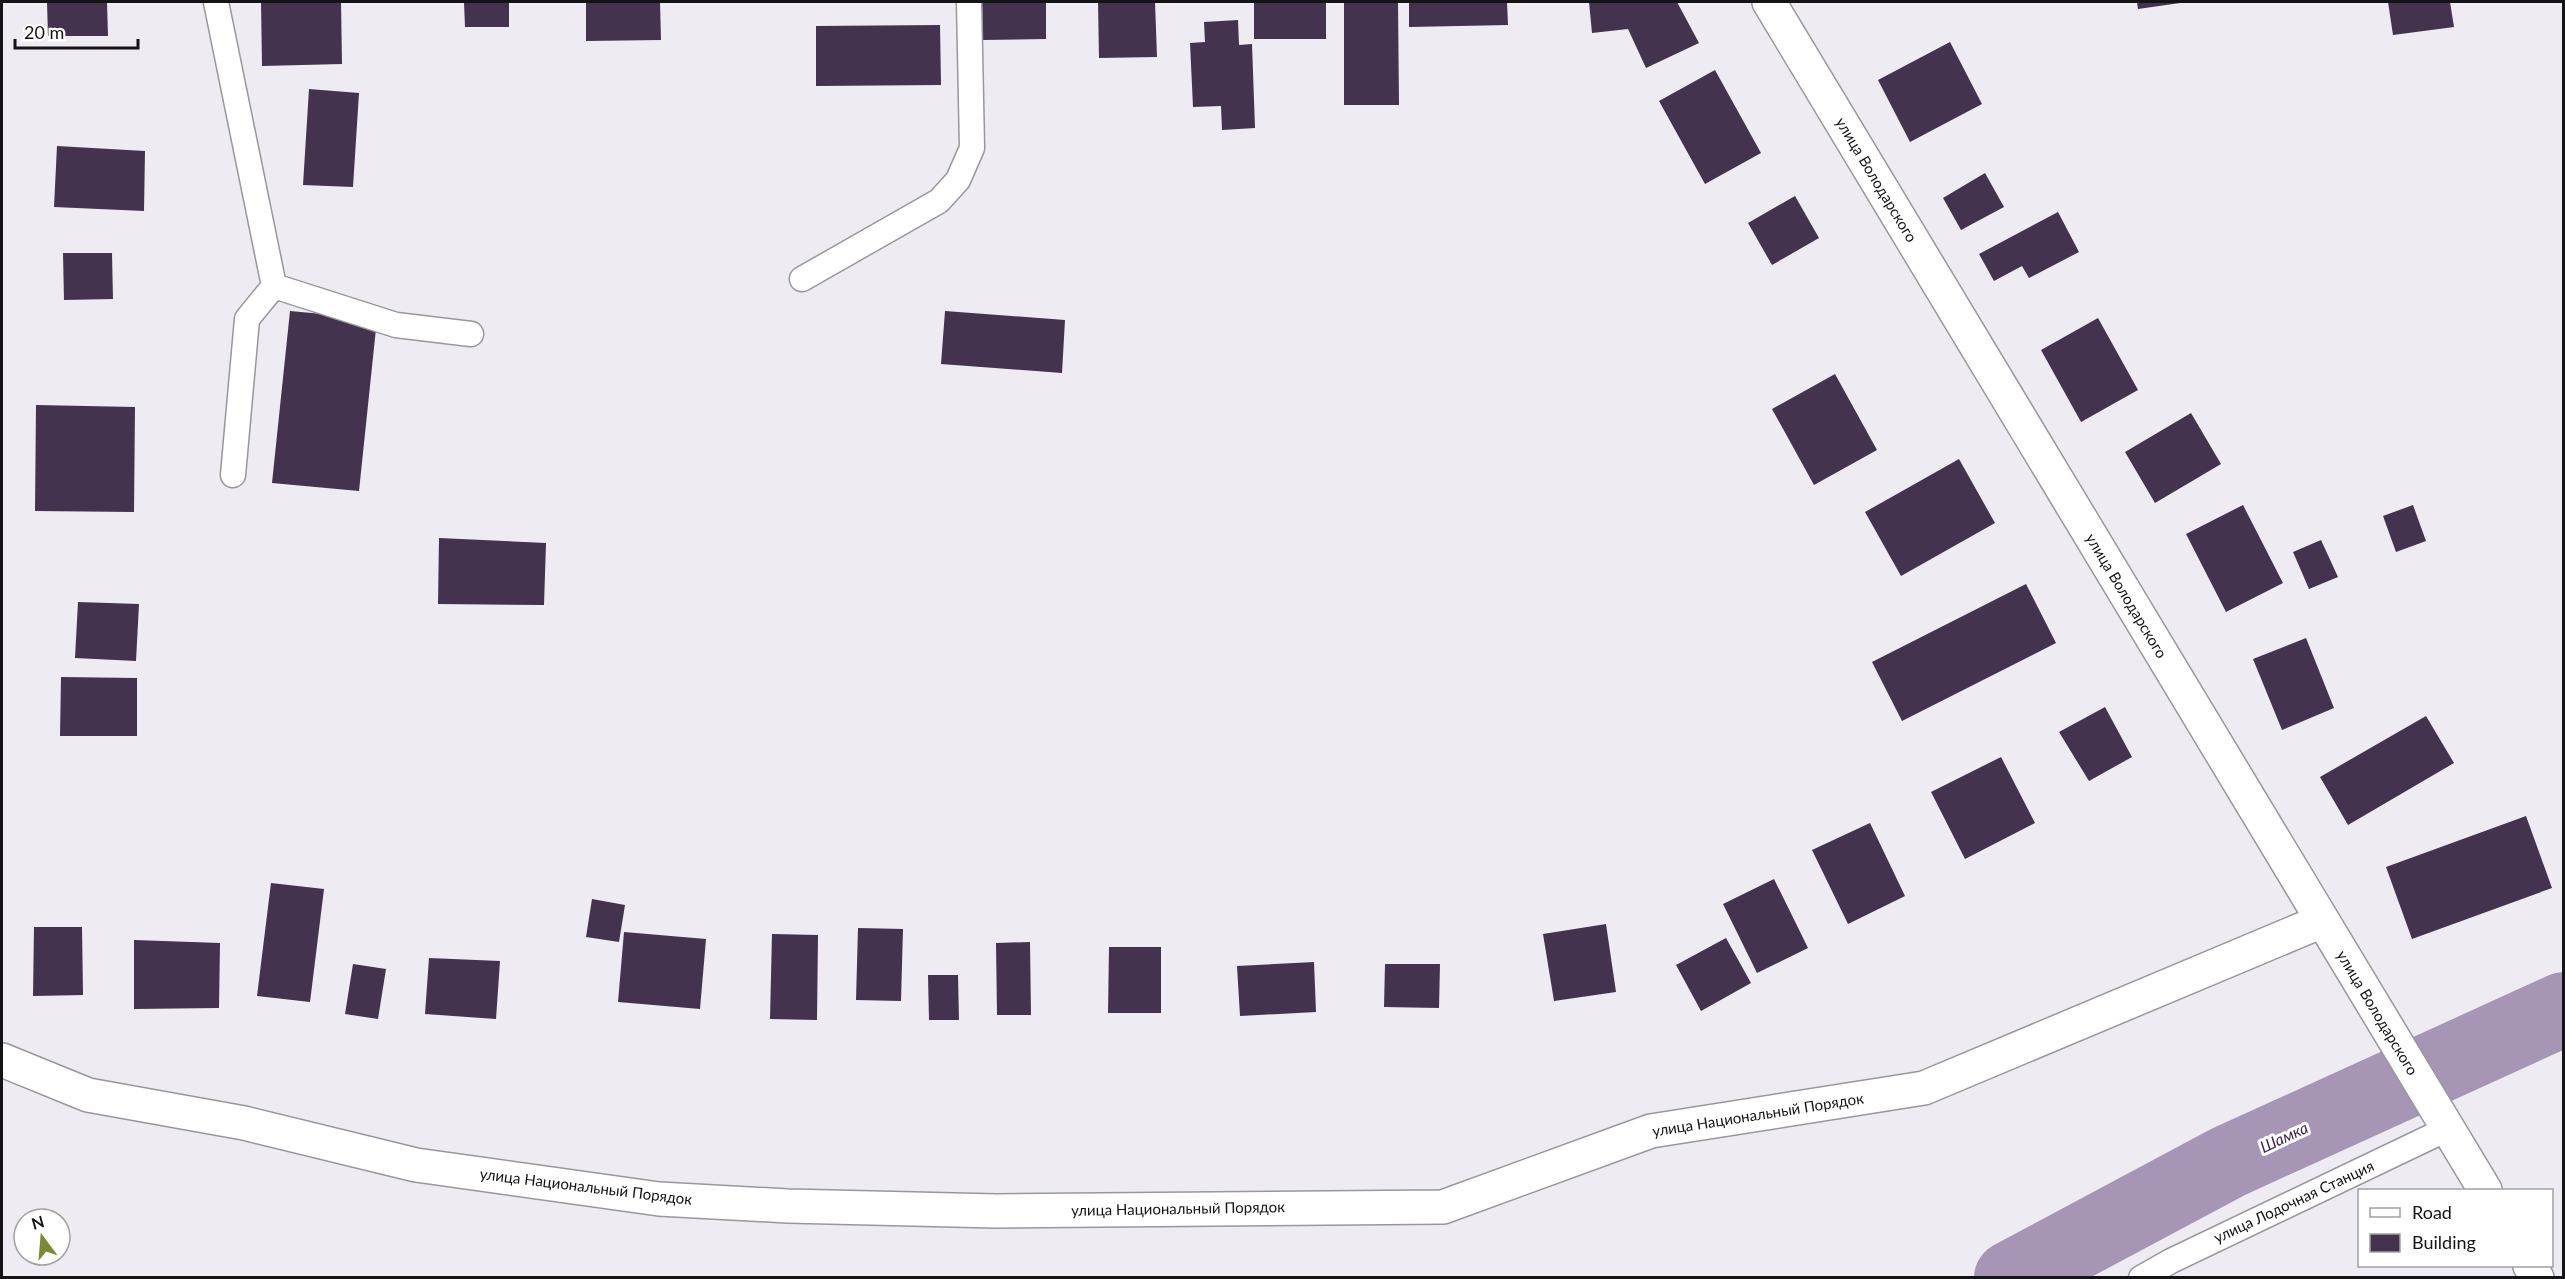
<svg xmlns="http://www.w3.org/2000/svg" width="2565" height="1279" font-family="Lato,sans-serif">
	<rect width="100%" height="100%" fill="#efebf2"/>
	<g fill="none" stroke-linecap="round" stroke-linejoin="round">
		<path stroke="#a795b5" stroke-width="74" d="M 2011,1278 L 2228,1162 L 2564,1009"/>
	</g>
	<path fill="#43334e" d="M 47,2 L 107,2 L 108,36 L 48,36 Z
		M 261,2 L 341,2 L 342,64 L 262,66 Z
		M 464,2 L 509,2 L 509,27 L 465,27 Z
		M 586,2 L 660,2 L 661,40 L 586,41 Z
		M 982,2 L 1046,2 L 1046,39 L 983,40 Z
		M 1098,2 L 1155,2 L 1157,57 L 1099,58 Z
		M 1254,2 L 1326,2 L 1326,39 L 1254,39 Z
		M 1344,2 L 1398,2 L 1399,105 L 1344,105 Z
		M 1409,2 L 1507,2 L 1508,25 L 1409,27 Z
		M 1589,2 L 1677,2 L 1699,43 L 1646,68 L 1628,29 L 1592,33 Z
		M 2137,2 L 2180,2 L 2180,3 L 2138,9 Z
		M 2388,2 L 2450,2 L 2454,27 L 2393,35 Z
		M 1238,20 L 1239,45 L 1252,44 L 1255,128 L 1222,130 L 1221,106 L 1193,107 L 1190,43 L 1205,42 L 1204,22 Z
		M 940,25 L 941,85 L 816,86 L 816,26 Z
		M 1950,42 L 1982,104 L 1910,142 L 1878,80 Z
		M 1715,70 L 1761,153 L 1705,184 L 1659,101 Z
		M 309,89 L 359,93 L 353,187 L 303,185 Z
		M 57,146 L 145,151 L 144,211 L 54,207 Z
		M 1985,173 L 2004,207 L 1961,230 L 1943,198 Z
		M 1795,196 L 1819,238 L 1772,265 L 1748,223 Z
		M 2058,212 L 2079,252 L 2029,278 L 2022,266 L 1994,281 L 1979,254 Z
		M 63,253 L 112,253 L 113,299 L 64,300 Z
		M 290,311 L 377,319 L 359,491 L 272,483 Z
		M 945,311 L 1065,320 L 1062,373 L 941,364 Z
		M 2098,318 L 2138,390 L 2081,422 L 2041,350 Z
		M 1835,374 L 1877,450 L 1814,485 L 1772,409 Z
		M 36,405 L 135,407 L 134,512 L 35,511 Z
		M 2191,413 L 2221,464 L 2155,503 L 2125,452 Z
		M 1959,459 L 1995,523 L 1901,576 L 1865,512 Z
		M 2243,505 L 2283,583 L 2226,612 L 2186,534 Z
		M 2413,505 L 2426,541 L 2396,552 L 2383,516 Z
		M 439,538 L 546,543 L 544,605 L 438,604 Z
		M 2321,540 L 2338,577 L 2309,589 L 2293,552 Z
		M 2026,584 L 2056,643 L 1902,721 L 1872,662 Z
		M 78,602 L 139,604 L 136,661 L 75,658 Z
		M 2306,638 L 2334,708 L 2282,730 L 2253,659 Z
		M 61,677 L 137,678 L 137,736 L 60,736 Z
		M 2105,707 L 2132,757 L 2089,781 L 2059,732 Z
		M 2426,716 L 2454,763 L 2348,825 L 2320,777 Z
		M 2001,757 L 2035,823 L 1965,859 L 1931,792 Z
		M 2526,816 L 2552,888 L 2412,939 L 2386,867 Z
		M 1870,823 L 1905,896 L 1848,924 L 1812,850 Z
		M 1774,879 L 1808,948 L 1757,973 L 1723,904 Z
		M 271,883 L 324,889 L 310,1002 L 257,996 Z
		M 592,899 L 625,905 L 619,942 L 586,937 Z
		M 1606,924 L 1616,992 L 1554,1001 L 1543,934 Z
		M 34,927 L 82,927 L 83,995 L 33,996 Z
		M 858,928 L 903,929 L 901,1001 L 856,1000 Z
		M 624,932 L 706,939 L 700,1009 L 618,1002 Z
		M 772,934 L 818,935 L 817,1020 L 770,1019 Z
		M 1726,938 L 1751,983 L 1701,1011 L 1676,965 Z
		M 134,940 L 220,943 L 219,1008 L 134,1009 Z
		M 1030,942 L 1031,1015 L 997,1015 L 996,943 Z
		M 1109,947 L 1161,947 L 1161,1013 L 1108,1013 Z
		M 429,958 L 500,961 L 496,1019 L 425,1014 Z
		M 1314,962 L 1316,1012 L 1240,1016 L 1237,966 Z
		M 353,964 L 386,969 L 378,1019 L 345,1014 Z
		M 1385,964 L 1440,964 L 1439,1008 L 1384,1007 Z
		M 928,975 L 958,975 L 959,1020 L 929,1020 Z"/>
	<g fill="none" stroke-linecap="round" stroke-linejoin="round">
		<defs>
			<path id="lane" d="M 216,2 L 274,286 L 396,325 L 471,334
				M 802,279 L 939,201 L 958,180 L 972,148 L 969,2
				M 233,475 L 247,319 L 274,286
				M 2141,1278 L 2171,1261 L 2447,1129"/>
			<path id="street" d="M 2,1060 L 88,1095 L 244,1123 L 416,1165 L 659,1199 L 788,1206 L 996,1211 L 1443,1207 L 1651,1131 L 1924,1088 L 2322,921"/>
			<path id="secondary" d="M 1769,2 L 2485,1190
				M 2530,1266 L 2537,1278"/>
		</defs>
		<use href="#lane" stroke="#9a969d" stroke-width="27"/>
		<use href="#street" stroke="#9a969d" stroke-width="36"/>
		<use href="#secondary" stroke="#9a969d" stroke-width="36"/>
		<use href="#lane" stroke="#fff" stroke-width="24"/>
		<use href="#street" stroke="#fff" stroke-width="33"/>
		<use href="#secondary" stroke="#fff" stroke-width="33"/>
	</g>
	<g text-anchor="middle" stroke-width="6" stroke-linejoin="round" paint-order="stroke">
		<g font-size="15" fill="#141315" stroke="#fff">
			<text transform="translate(1876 180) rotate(59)" y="5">улица Володарского</text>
			<text transform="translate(2126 596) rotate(59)" y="5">улица Володарского</text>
			<text transform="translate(2377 1013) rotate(59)" y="5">улица Володарского</text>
			<text transform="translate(1758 1115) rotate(-9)" y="5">улица Национальный Порядок</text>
			<text transform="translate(586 1187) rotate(7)" y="5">улица Национальный Порядок</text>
			<text transform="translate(2294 1202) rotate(-25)" y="5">улица Лодочная Станция</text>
			<text transform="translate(1178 1209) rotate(-1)" y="5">улица Национальный Порядок</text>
		</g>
		<g font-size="16" font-style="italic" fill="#3d234e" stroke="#fff">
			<text transform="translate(2284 1137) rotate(-25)" y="6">Шамка</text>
		</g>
	</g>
	<rect width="2565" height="1279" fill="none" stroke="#141315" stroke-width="6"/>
	<rect x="2358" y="1189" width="195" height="78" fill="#ffffff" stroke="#a1a1a1" stroke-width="1.5"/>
	<rect x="2370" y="1208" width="30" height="9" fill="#ffffff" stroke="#a1a1a1" stroke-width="1.5"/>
	<text x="2412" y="1219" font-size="18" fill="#141315">Road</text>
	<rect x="2370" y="1234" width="30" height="18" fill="#43334e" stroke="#a1a1a1" stroke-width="1.5"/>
	<text x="2412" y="1249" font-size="18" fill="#141315">Building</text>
	<g transform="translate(42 1237) rotate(344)"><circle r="28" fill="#ffffff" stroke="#a1a1a1" stroke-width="1.5"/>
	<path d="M0-4.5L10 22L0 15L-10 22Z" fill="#7b8836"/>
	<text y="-9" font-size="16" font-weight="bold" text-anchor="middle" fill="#141315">N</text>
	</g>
	<path d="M15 39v9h123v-9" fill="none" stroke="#141315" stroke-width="3"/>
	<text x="24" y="39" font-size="18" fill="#141315" stroke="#ffffff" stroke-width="4.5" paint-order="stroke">20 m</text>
</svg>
